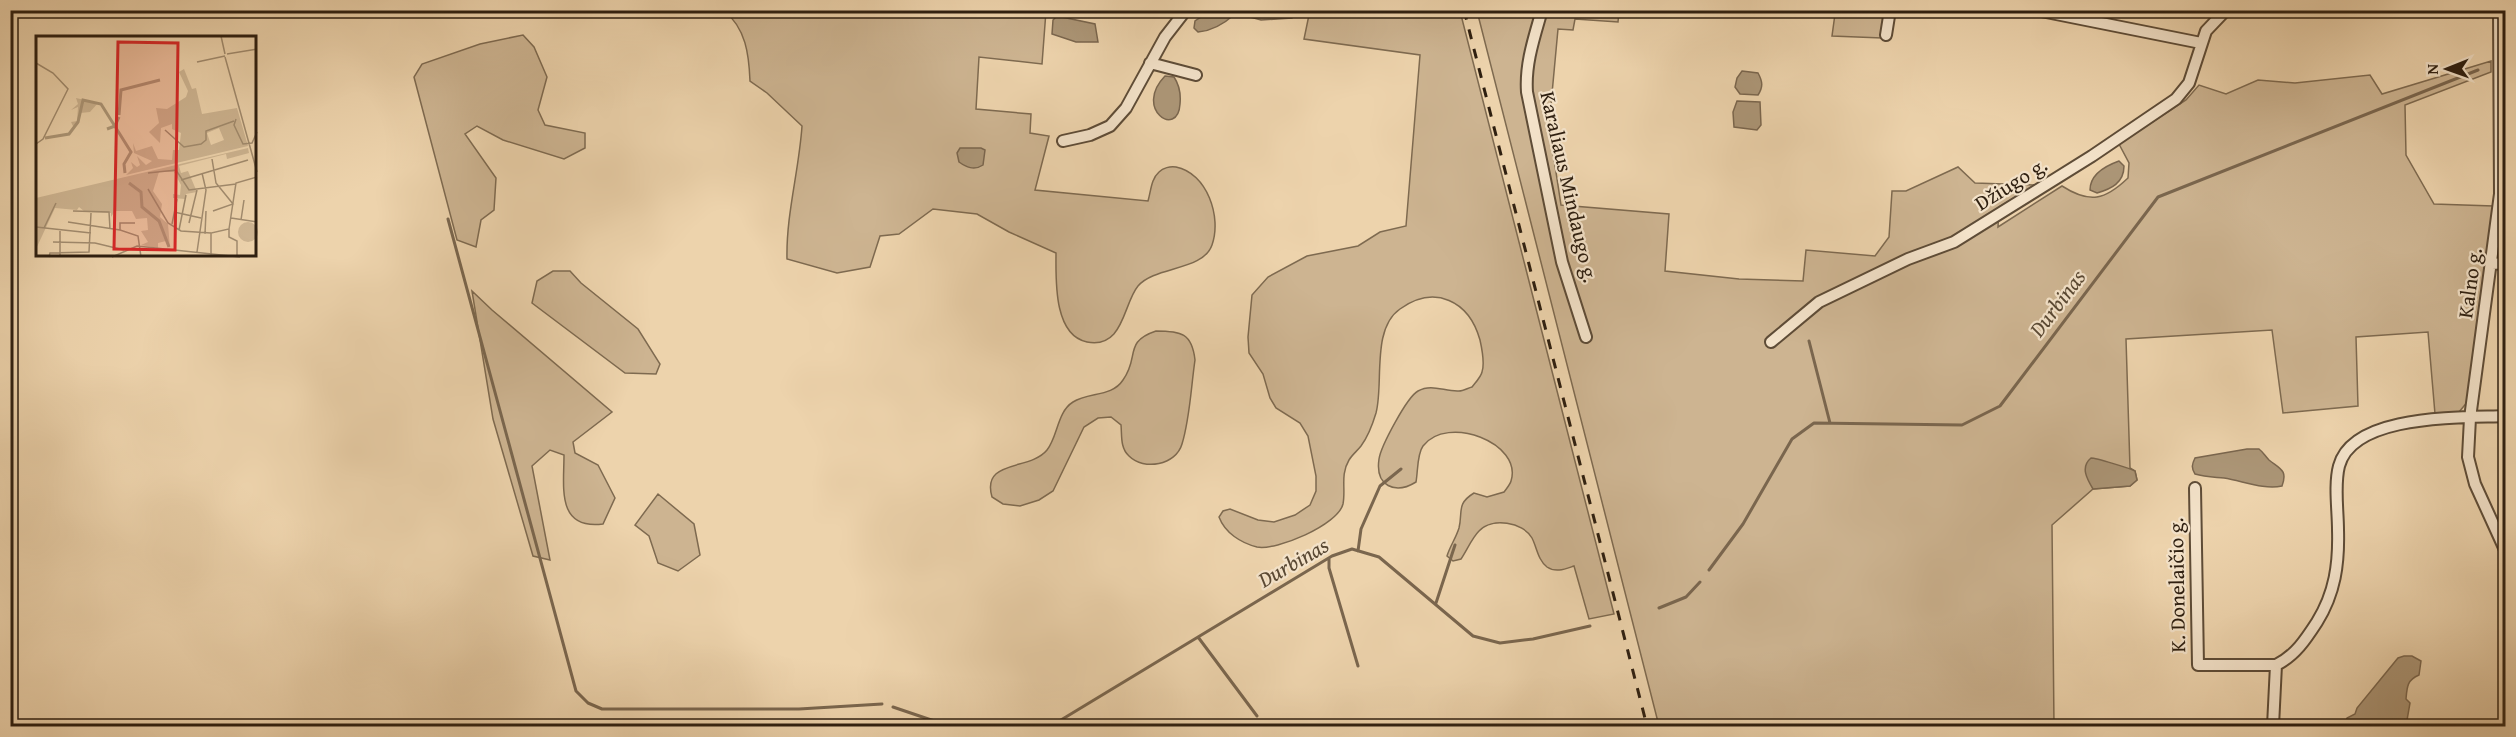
<svg xmlns="http://www.w3.org/2000/svg" width="2516" height="737" font-family="'Gentium Book Plus',serif">
	<rect width="100%" height="100%" fill="#edd3ac"/>
	<filter id="stains"><feTurbulence type="fractalNoise" baseFrequency=".00333" numOctaves="4"/><feColorMatrix values="0 0 0 0 .2 0 0 0 0 .09 0 0 0 0 .02 0 0 0 .5 -.17"/></filter>
	<radialGradient id="worn" r=".72"><stop offset=".6" stop-color="#630" stop-opacity="0"/><stop offset="1" stop-color="#630" stop-opacity=".3"/></radialGradient>
	<path fill="#cdb491" stroke="#7e6a50" stroke-width="1.5" d="M 1310,10 L 1460,11 L 1614,614 L 1589,619 L 1574,566 C 1565,569 1556,573 1547,567 C 1538,560 1537,548 1532,538 C 1523,522 1492,517 1479,531 C 1472,538 1467,550 1461,559 L 1453,561 L 1447,556 C 1450,546 1456,538 1459,528 C 1463,512 1456,504 1474,493 L 1487,497 L 1504,492 C 1506,489 1510,485 1511,481 C 1523,443 1447,414 1423,446 C 1417,454 1418,471 1416,482 C 1395,495 1375,486 1379,459 C 1381,446 1407,397 1418,391 C 1432,383 1445,392 1459,391 C 1463,391 1468,388 1472,387 C 1475,383 1481,377 1482,372 C 1485,363 1482,349 1480,340 C 1469,301 1435,284 1400,309 C 1371,329 1384,384 1376,413 C 1373,423 1367,438 1361,446 C 1357,451 1352,455 1349,460 C 1340,475 1346,489 1343,504 C 1338,525 1276,551 1257,547 C 1241,543 1225,533 1219,517 L 1223,511 L 1230,509 L 1258,520 L 1274,522 L 1295,515 L 1310,505 L 1316,491 L 1316,476 L 1308,436 L 1300,423 L 1276,408 L 1270,398 L 1263,374 L 1249,353 L 1248,337 L 1252,295 L 1268,277 L 1307,256 L 1358,246 L 1380,232 L 1406,226 L 1420,55 L 1304,39 Z
		M 724,11 L 1046,11 L 1042,64 L 979,57 L 976,109 L 1031,114 L 1030,133 L 1049,136 L 1035,190 L 1148,201 C 1151,191 1151,179 1159,172 C 1163,168 1170,166 1176,167 C 1207,173 1222,217 1212,245 C 1203,271 1155,266 1138,286 C 1123,304 1124,349 1087,342 C 1053,335 1056,278 1056,253 L 1009,232 L 977,214 L 933,209 L 899,234 L 880,236 L 870,267 L 837,273 L 787,259 C 786,214 799,171 802,126 L 767,93 L 750,81 C 749,55 746,28 724,11 Z
		M 1477,11 L 1619,11 L 1618,22 L 1575,19 L 1573,30 L 1558,29 L 1549,126 L 1561,205 L 1669,214 L 1665,271 L 1739,279 L 1803,281 L 1806,250 L 1875,256 L 1889,237 L 1892,191 L 1906,191 L 1958,167 L 1975,183 L 2036,185 L 1999,207 L 1998,227 L 2062,186 C 2090,204 2105,200 2128,178 L 2129,163 L 2119,144 L 2186,100 L 2199,85 L 2226,94 L 2258,80 L 2295,83 L 2370,75 L 2382,94 L 2491,61 L 2491,72 L 2405,105 L 2406,155 L 2434,204 L 2493,206 L 2469,400 L 2459,412 L 2435,414 L 2428,332 L 2356,337 L 2358,406 L 2283,413 L 2272,330 L 2126,339 L 2130,468 L 2135,471 L 2137,480 L 2130,486 L 2093,489 L 2052,525 L 2054,726 L 1659,726 Z
		M 1845,11 L 1887,11 L 1882,38 L 1832,36 L 1835,14 L 1844,15 Z
		M 523,35 L 534,47 L 547,77 L 538,110 L 545,125 L 585,133 L 585,148 L 564,159 L 503,140 L 477,126 L 465,134 L 496,178 L 494,210 L 481,220 L 476,247 L 457,240 L 414,77 L 422,64 L 480,44 Z
		M 553,271 L 570,271 L 581,283 L 638,329 L 660,364 L 656,374 L 625,373 L 532,303 L 537,281 Z
		M 472,291 L 492,310 L 612,412 L 573,442 L 575,453 L 598,465 L 615,498 L 603,524 C 556,530 564,487 564,455 L 550,450 L 532,466 L 550,560 L 533,556 L 493,419 Z
		M 1156,331 C 1181,331 1192,333 1195,360 C 1191,387 1190,418 1182,444 C 1176,465 1144,471 1129,456 C 1120,448 1122,435 1121,425 L 1111,417 L 1098,418 L 1084,427 L 1053,491 L 1039,500 L 1020,506 L 1003,504 L 992,497 C 981,459 1030,471 1047,450 C 1058,436 1057,412 1073,402 C 1089,392 1112,397 1123,380 C 1140,357 1123,342 1156,331 Z
		M 658,494 L 694,524 L 700,555 L 678,571 L 658,563 L 649,536 L 635,525 Z"/>
	<path fill="#ac9677" stroke="#7a664e" stroke-width="1.5" d="M 1210,11 L 1234,11 L 1235,14 C 1225,23 1212,31 1198,32 L 1194,28 L 1195,21 Z
		M 1245,11 L 1245,10 L 1298,11 L 1292,18 L 1261,20 L 1246,16 Z
		M 1057,16 L 1095,24 L 1098,42 L 1076,42 L 1052,34 L 1053,20 Z
		M 1742,71 L 1758,73 C 1763,82 1763,87 1758,95 L 1740,94 L 1735,87 L 1737,78 Z
		M 1165,76 L 1174,77 C 1180,86 1181,94 1180,104 C 1178,139 1133,109 1165,76 Z
		M 1737,101 L 1760,102 L 1761,125 L 1757,130 L 1734,127 L 1733,112 Z
		M 960,148 L 981,148 L 985,150 L 983,165 C 974,171 966,167 959,162 L 957,153 Z
		M 2119,161 L 2124,166 C 2124,183 2111,189 2097,193 L 2090,190 C 2090,174 2105,166 2119,161 Z
		M 2247,449 L 2259,449 C 2263,452 2265,456 2269,460 C 2280,469 2288,470 2282,486 C 2264,490 2243,481 2224,478 C 2214,477 2205,477 2195,474 C 2191,468 2192,464 2195,458 Z
		M 2091,458 C 2096,458 2129,468 2135,471 L 2137,480 L 2130,486 L 2093,489 C 2087,479 2080,467 2091,458 Z
		M 2404,656 L 2412,656 L 2421,661 L 2419,675 C 2407,680 2407,687 2406,699 L 2410,703 L 2406,726 L 2387,726 L 2381,723 L 2376,726 L 2344,726 L 2347,718 L 2355,714 L 2357,708 L 2398,658 Z"/>
	<g fill="none" stroke-linecap="round" stroke-linejoin="round">
		<path stroke="#7a664e" stroke-width="3" d="M 448,219 L 576,691 L 588,703 L 602,709 L 799,709 L 882,704
			M 1809,341 L 1830,423
			M 1358,551 L 1361,529 L 1380,486 L 1401,469
			M 1329,558 L 1329,568 L 1358,666
			M 1709,570 L 1743,524 L 1792,439 L 1814,423 L 1962,425 L 2000,406 L 2158,197 L 2478,70
			M 1436,603 L 1455,545
			M 1659,608 L 1686,597 L 1700,582
			M 1198,637 L 1257,716
			M 893,707 L 949,726
			M 1051,726 L 1332,556 L 1352,549 L 1379,557 L 1473,636 L 1500,643 L 1533,639 L 1590,626"/>
		<defs>
			<path id="minor" d="M 1542,10 C 1534,38 1525,64 1527,92 L 1562,262 L 1586,337
				M 2036,10 L 2201,43
				M 2499,10 L 2500,194 L 2470,418 L 2468,457 L 2475,484 L 2506,552
				M 1886,35 L 1890,10
				M 1150,63 L 1196,75
				M 1063,141 L 1090,135 L 1110,126 L 1126,108 L 1165,37 L 1186,10
				M 2492,264 L 2506,263
				M 1771,342 L 1819,302 L 1908,259 L 1954,242 L 2092,156 L 2176,99 L 2189,83 L 2206,31 L 2226,10
				M 2195,488 L 2198,665 L 2276,665 C 2295,656 2306,639 2317,622 C 2335,593 2339,564 2338,530 C 2338,510 2334,485 2339,466 C 2353,413 2463,418 2506,416
				M 2273,726 L 2276,665"/>
		</defs>
		<use href="#minor" stroke="#5e4c37" stroke-width="14"/>
		<use href="#minor" stroke="#f3e2c9" stroke-width="10"/>
		<path stroke="#2e1f10" stroke-width="3" stroke-dasharray="10 10" stroke-linecap="butt" d="M 1464,10 L 1647,726"/>
	</g>
	<g text-anchor="middle" stroke-width="4.5" stroke-linejoin="round" paint-order="stroke">
		<g font-size="21" fill="#2e1f10" stroke="#f3e2c9">
			<text transform="translate(2011 184) rotate(-32)" y="7">Džiugo g.</text>
			<text transform="translate(1569 187) rotate(77)" y="7">Karaliaus Mindaugo g.</text>
			<text transform="translate(2470 283) rotate(-82)" y="7">Kalno g.</text>
			<text transform="translate(2177 585) rotate(-91)" y="7">K. Donelaičio g.</text>
		</g>
		<g font-size="22" font-style="italic" fill="#5a4934" stroke="#f3e2c9">
			<text transform="translate(2057 303) rotate(-53)" y="8">Durbinas</text>
			<text transform="translate(1293 562) rotate(-30)" y="8">Durbinas</text>
		</g>
	</g>
	<g transform="translate(36 36)">
		<rect width="220" height="220" fill="#edd3ac"/>
		<path d="M 148,33 L 156,53 L 160,52 L 166,78 L 201,72 L 212,110 L 90,139 L 97,132 L 95,126 L 101,131 L 104,129 L 101,120 L 110,129 L 116,125 L 98,117 L 97,107 L 100,115 L 116,110 L 122,123 L 136,124 L 137,114 L 143,114 L 145,97 L 136,93 L 136,88 L 125,92 L 124,107 L 113,96 L 123,87 L 120,72 L 131,73 L 150,61 L 152,55 L 143,36 ZM 183,92 L 188,104 L 175,109 L 171,97 ZM 40,62 L 62,67 L 54,76 L 44,77 L 42,86 L 38,92 L 35,86 L 41,85 L 42,71 L 35,74 L 42,68 ZM 212,112 L 213,117 L 191,123 L 190,118 L 143,130 L 145,137 L 152,135 L 161,156 L 150,158 L 149,163 L 137,162 L 137,158 L 144,159 L 145,149 L 138,136 L 123,136 L 117,155 L 126,168 L 124,181 L 132,188 L 134,212 L 130,205 L 122,207 L 122,212 L 105,209 L 112,206 L 105,195 L 112,194 L 111,182 L 100,183 L 96,175 L 79,175 L 75,181 L 75,177 L 49,176 L 43,171 L 41,174 L 19,172 L 0,213 L 0,162 ZM202 196a10 10 0 1 1 20 0a10 10 0 1 1-20 0Z" fill="#cdb491" fill-rule="evenodd"/>
		<path fill="none" stroke="#ac9677" stroke-width="3" d="M 83,79 L 85,54 L 124,44M 71,93 L 79,90 L 83,81M 9,102 L 33,98 L 42,86 L 47,64 L 65,68 L 95,116 L 88,128 L 89,137M 93,147 L 105,156 L 106,171 L 123,185 L 133,211"/>
		<path fill="none" stroke="#a18b6e" stroke-width="1.5" d="M 185,0 L 189,18M 191,18 L 221,13M 189,21 L 221,136M 161,26 L 189,20M 0,27 L 17,37 L 32,53 L 7,103 L 0,108M 200,83 L 198,89 L 207,108 L 216,107 L 221,96M 129,94 L 148,111 L 165,108 L 170,104 L 170,95 L 198,85M 176,123 L 180,147 L 197,168 L 177,175M 112,137 L 140,134 L 153,154 L 200,148M 145,144 L 212,124M 112,153 L 132,187 L 145,195 L 175,197M 37,175 L 73,176 L 74,193M 138,176 L 165,182M 195,182 L 221,186M 205,184 L 208,164M 32,186 L 84,194M 99,187 L 84,187 L 84,194 L 102,200 L 105,221M 153,187 L 161,154M 136,188 L 141,163M 0,191 L 55,197M 8,192 L 20,167M 193,193 L 193,201 L 201,205 L 201,221M 143,194 L 150,159M 169,198 L 170,175M 17,206 L 59,207 L 88,214M 161,216 L 170,154 L 166,137M 13,221 L 14,217 L 53,216 L 55,177M 24,221 L 24,195M 76,221 L 101,210 L 204,221M 175,221 L 175,197 L 193,193 L 200,147 L 221,141"/>
		<path fill="#d62828" fill-opacity="0.15" stroke="#d62828" stroke-width="3" d="M 82,6 L 142,7 L 139,214 L 78,213 Z"/>
		<rect width="220" height="220" fill="none" stroke="#2e1f10" stroke-width="3"/>
	</g>
	<rect width="2516" height="737" fill="none" stroke="#edd3ac" stroke-width="36"/>
	<rect x="12" y="12" width="2492" height="713" fill="none" stroke="#2e1f10" stroke-width="3"/>
	<rect x="18" y="18" width="2480" height="701" fill="none" stroke="#2e1f10" stroke-width="1.5"/>
	<g transform="translate(2447 69) rotate(269)" stroke="#f3e2c9" stroke-width="4.5" paint-order="stroke">
	<path d="M0-4.5L10 22L0 15L-10 22Z" fill="#2e1f10"/>
	<text y="-9" font-size="16" font-weight="bold" text-anchor="middle" fill="#2e1f10">N</text>
	</g>
	<rect width="100%" height="100%" filter="url(#stains)"/>
	<rect width="100%" height="100%" fill="url(#worn)"/>
</svg>
